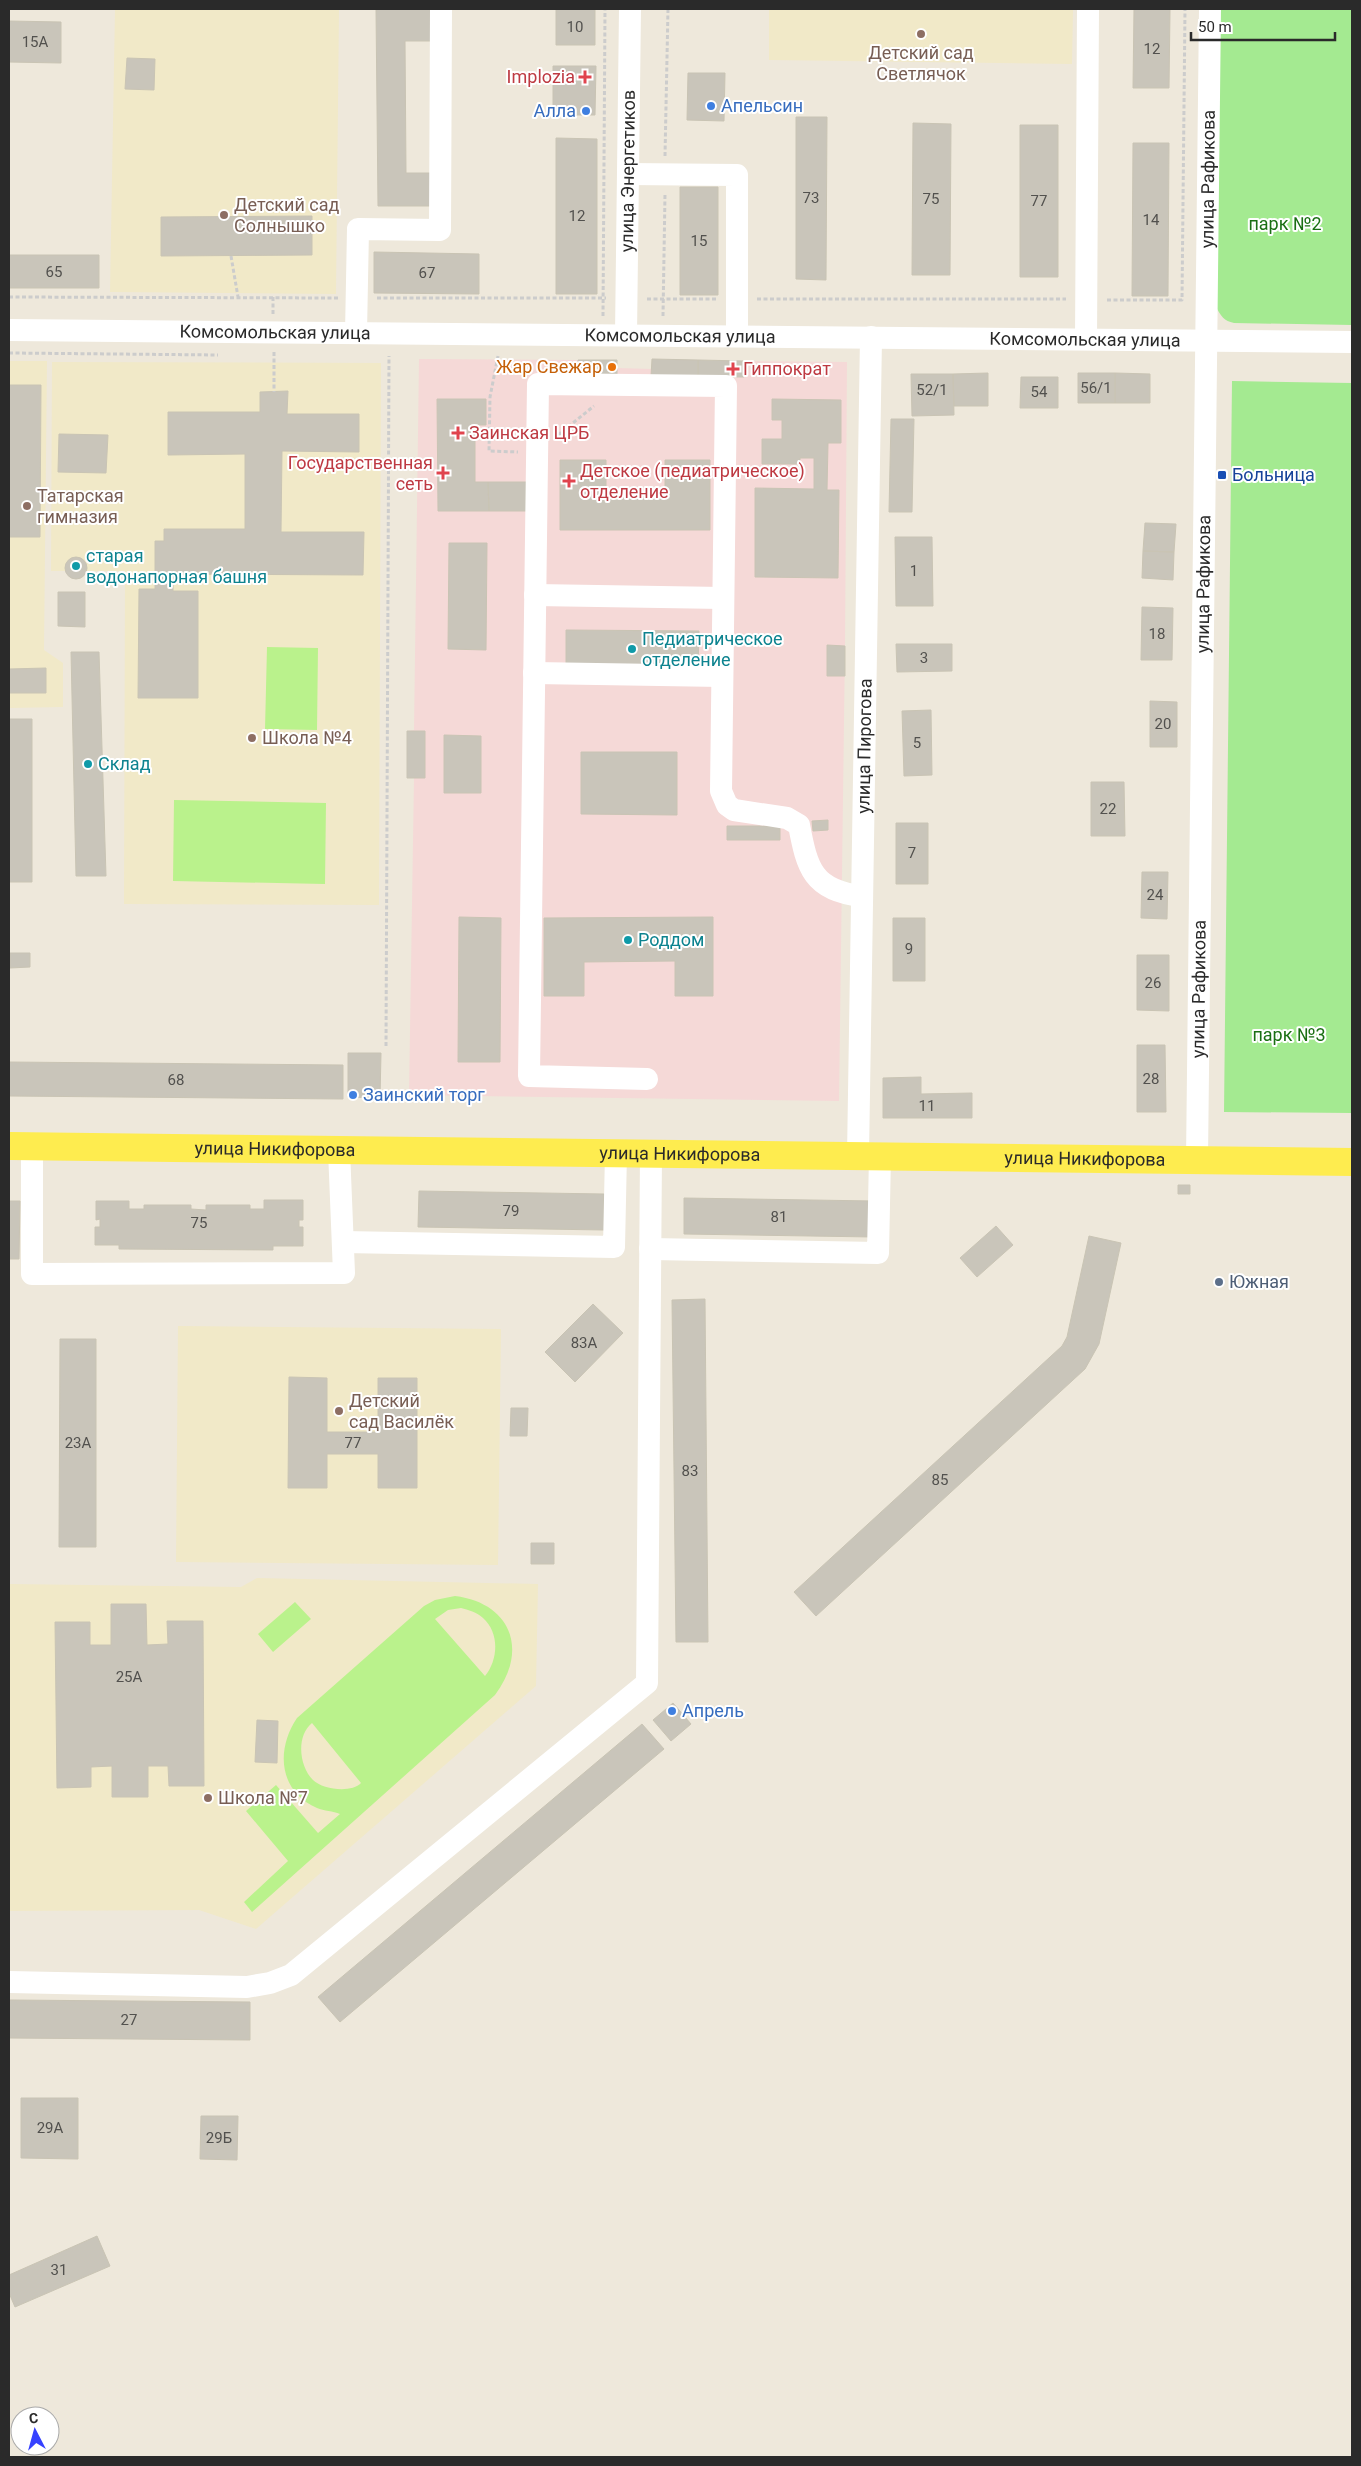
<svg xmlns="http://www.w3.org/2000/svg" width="1361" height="2466" font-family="Roboto,sans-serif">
	<rect width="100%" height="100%" fill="#eee8db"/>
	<path fill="#f1e9c8" d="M 115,9 L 339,9 L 336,294 L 110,292 Z
		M 769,9 L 1073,9 L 1072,64 L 769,60 Z
		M 9,361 L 47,361 L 44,650 L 63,663 L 63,707 L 9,708 Z
		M 52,362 L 381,363 L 379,905 L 124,904 L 125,571 L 51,571 Z
		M 178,1326 L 501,1329 L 498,1565 L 176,1562 Z
		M 257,1578 L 538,1584 L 536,1686 L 256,1929 L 199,1910 L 9,1911 L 9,1584 L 241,1587 Z"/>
	<path fill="#f5d9d7" d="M 419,359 L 578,360 L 578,374 L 617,375 L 617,368 L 652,369 L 652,376 L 743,377 L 744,361 L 847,362 L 845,646 L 839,1101 L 409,1095 L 414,778 L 407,778 L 407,731 L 414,730 Z"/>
	<path fill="#a4ea91" d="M 1220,9 L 1352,9 L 1352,325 L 1234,323 C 1224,321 1221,316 1216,307 Z
		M 1232,381 L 1352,383 L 1352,1113 L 1224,1112 Z"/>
	<path fill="#baf28c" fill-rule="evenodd" d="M 267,647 L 318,648 L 317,730 L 265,729 Z
		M 174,800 L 326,803 L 325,884 L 173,881 Z
		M 455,1596 C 511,1603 529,1650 495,1695 L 252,1912 L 244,1902 L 288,1861 L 246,1811 L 276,1785 L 318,1833 L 340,1814 C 333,1811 324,1811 317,1808 C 278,1791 276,1749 297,1718 L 424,1606 L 435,1600 ZM 461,1608 C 468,1610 477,1612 483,1618 C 500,1633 498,1660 485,1676 L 435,1619 L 448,1610 ZM 312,1723 L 361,1783 C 352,1793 323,1790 313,1780 C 299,1766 296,1736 312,1723 Z
		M 295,1602 L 311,1619 L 273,1652 L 258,1634 Z"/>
	<path fill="#c9c5ba" stroke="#c9c4b4" d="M 376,9 L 432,9 L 432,41 L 405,41 L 406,173 L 432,173 L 432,206 L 378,206 Z
		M 556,9 L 595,9 L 595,45 L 556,45 Z
		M 1134,9 L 1170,9 L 1169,88 L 1133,88 Z
		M 9,21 L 61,22 L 61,63 L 9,62 Z
		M 127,58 L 155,59 L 154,90 L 125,89 Z
		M 553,66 L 596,66 L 595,115 L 553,115 Z
		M 688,73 L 725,73 L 724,121 L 687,120 Z
		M 796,117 L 827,117 L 826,280 L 796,279 Z
		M 913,123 L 951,124 L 950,275 L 912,275 Z
		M 1020,125 L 1058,125 L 1058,277 L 1020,277 Z
		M 556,138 L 597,139 L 597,294 L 556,294 Z
		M 1133,143 L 1169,143 L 1168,296 L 1132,296 Z
		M 680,187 L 718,187 L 718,295 L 680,295 Z
		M 312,216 L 312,255 L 161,256 L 161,217 Z
		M 374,252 L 479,254 L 479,294 L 374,293 Z
		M 9,255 L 99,255 L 99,288 L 9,288 Z
		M 652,359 L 698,360 L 698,377 L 651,376 Z
		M 578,360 L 617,360 L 617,375 L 578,374 Z
		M 698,360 L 744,361 L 744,377 L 698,377 Z
		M 988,373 L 988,406 L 954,406 L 953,374 Z
		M 1078,373 L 1115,373 L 1115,403 L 1078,403 Z
		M 1115,373 L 1150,374 L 1150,403 L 1115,403 Z
		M 911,374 L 953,374 L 954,415 L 912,416 Z
		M 1021,377 L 1058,377 L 1058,408 L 1020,408 Z
		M 9,385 L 41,385 L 40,537 L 9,537 Z
		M 288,391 L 287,414 L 359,414 L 359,452 L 282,451 L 281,532 L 364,532 L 363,575 L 173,574 L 173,591 L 198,591 L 198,698 L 138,698 L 139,589 L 155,589 L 155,541 L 164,541 L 164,529 L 245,529 L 245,454 L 168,455 L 168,412 L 260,412 L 260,392 Z
		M 437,399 L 486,399 L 486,425 L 475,425 L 475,482 L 488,482 L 489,511 L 438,511 Z
		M 772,399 L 841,400 L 841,443 L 828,443 L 827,490 L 839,490 L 838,578 L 755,577 L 755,488 L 814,489 L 814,458 L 800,458 L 800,464 L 762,464 L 762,439 L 782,439 L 782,420 L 772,420 Z
		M 891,419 L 914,419 L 912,512 L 889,512 Z
		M 59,434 L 108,435 L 106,473 L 58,472 Z
		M 560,460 L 606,460 L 606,493 L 665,493 L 665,460 L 710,460 L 710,530 L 560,530 Z
		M 488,482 L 526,482 L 526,511 L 489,511 Z
		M 1145,523 L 1176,524 L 1174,552 L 1143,551 Z
		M 895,537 L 932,537 L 933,606 L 896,606 Z
		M 449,543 L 487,543 L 486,650 L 448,649 Z
		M 1143,551 L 1174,552 L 1173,580 L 1142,578 Z
		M65 568a11 11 0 1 1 22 0a11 11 0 1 1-22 0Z
		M 58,592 L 85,592 L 85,627 L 58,626 Z
		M 1142,607 L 1173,608 L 1172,660 L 1141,660 Z
		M 566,630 L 699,631 L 698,669 L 566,668 Z
		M 896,644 L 952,644 L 952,671 L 897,672 Z
		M 827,645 L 845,646 L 845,676 L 827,676 Z
		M 71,652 L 99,652 L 106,876 L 76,876 Z
		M 46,668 L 46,693 L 9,693 L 9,669 Z
		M 1150,701 L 1177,702 L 1177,747 L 1150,747 Z
		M 931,710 L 932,775 L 904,776 L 902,711 Z
		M 9,719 L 32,719 L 32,882 L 9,882 Z
		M 407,731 L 425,731 L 425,778 L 407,778 Z
		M 444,735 L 481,736 L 481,793 L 444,793 Z
		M 581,752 L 677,752 L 677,815 L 581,814 Z
		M 1091,782 L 1124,782 L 1125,836 L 1091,836 Z
		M 828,820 L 828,830 L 813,831 L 812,821 Z
		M 896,823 L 928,823 L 928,884 L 896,884 Z
		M 727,826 L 780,826 L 780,840 L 727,840 Z
		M 1142,872 L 1168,872 L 1167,919 L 1141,918 Z
		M 459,917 L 501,918 L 500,1062 L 458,1062 Z
		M 713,917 L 713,996 L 675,996 L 675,961 L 584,962 L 584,996 L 544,996 L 544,918 Z
		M 893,918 L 925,918 L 925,981 L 893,981 Z
		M 10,953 L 30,953 L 30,967 L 10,968 Z
		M 1137,955 L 1169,955 L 1169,1011 L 1137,1010 Z
		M 1137,1045 L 1165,1045 L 1166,1112 L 1137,1112 Z
		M 348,1053 L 381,1053 L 380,1098 L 348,1097 Z
		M 9,1062 L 343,1065 L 343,1099 L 9,1096 Z
		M 921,1077 L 921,1094 L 972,1093 L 972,1118 L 883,1118 L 883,1078 Z
		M 1178,1185 L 1190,1185 L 1190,1194 L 1178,1194 Z
		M 419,1191 L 604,1194 L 604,1230 L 418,1227 Z
		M 684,1198 L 874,1201 L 873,1237 L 684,1234 Z
		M 264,1200 L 303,1200 L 303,1220 L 299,1220 L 299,1227 L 303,1227 L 303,1246 L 273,1246 L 273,1250 L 119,1249 L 119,1245 L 95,1245 L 95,1227 L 100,1227 L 100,1219 L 96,1220 L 96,1201 L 129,1201 L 129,1209 L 144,1209 L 144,1205 L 191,1205 L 191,1209 L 206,1210 L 206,1205 L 250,1205 L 250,1209 L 264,1209 Z
		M 9,1201 L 20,1201 L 19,1259 L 9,1259 Z
		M 996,1226 L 1013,1245 L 977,1277 L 960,1258 Z
		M 1089,1236 L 1121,1243 L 1099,1344 L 1085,1369 L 816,1616 L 794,1592 L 1062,1346 L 1067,1337 Z
		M 705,1299 L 708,1642 L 676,1642 L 672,1300 Z
		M 593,1304 L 623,1333 L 575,1382 L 545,1352 Z
		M 60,1339 L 96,1339 L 96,1547 L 59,1547 Z
		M 289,1377 L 327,1378 L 327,1432 L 378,1432 L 378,1378 L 417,1378 L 417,1488 L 378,1488 L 378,1454 L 327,1454 L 327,1488 L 288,1488 Z
		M 511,1408 L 528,1408 L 527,1436 L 510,1436 Z
		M 531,1543 L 554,1543 L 554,1564 L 531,1564 Z
		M 111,1604 L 146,1604 L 147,1645 L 168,1644 L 167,1621 L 203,1621 L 204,1786 L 169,1786 L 168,1766 L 148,1766 L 148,1797 L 112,1797 L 112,1766 L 91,1767 L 91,1787 L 57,1788 L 55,1622 L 90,1622 L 90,1645 L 111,1645 Z
		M 673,1703 L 691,1724 L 671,1741 L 653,1720 Z
		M 257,1720 L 278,1721 L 277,1763 L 255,1762 Z
		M 642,1724 L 664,1749 L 340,2022 L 318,1997 Z
		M 9,2000 L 250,2002 L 250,2040 L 9,2038 Z
		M 21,2098 L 78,2098 L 78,2159 L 21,2158 Z
		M 201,2116 L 238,2116 L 237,2160 L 200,2159 Z
		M 97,2236 L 110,2266 L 15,2307 L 9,2293 L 9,2275 Z"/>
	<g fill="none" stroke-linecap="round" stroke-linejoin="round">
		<path stroke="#ccc" stroke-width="3" stroke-dasharray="4 2.5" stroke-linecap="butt" d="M 665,156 L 668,9
			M 231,256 L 238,297
			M 9,297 L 338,298
			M 273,297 L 273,314
			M 377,298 L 606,298
			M 647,299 L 718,299
			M 757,299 L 1066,299
			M 1107,300 L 1182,300 L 1185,9
			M 603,316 L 605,9
			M 663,316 L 665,194
			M 274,352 L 274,392
			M 9,353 L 218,355
			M 498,356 L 490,397 L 489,451 L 518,452
			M 558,435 L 594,406
			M 386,1046 L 389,356"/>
		<g stroke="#fff" stroke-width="22">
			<path d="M 628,174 L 737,175 L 737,336"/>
			<path id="s1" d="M 9,330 L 1352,342"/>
			<path d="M 356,333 L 358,229 L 440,230 L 441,9"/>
			<path id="s2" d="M 626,335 L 630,9"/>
			<path d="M 1086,339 L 1088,9"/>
			<path d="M 535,595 L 723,598"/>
			<path d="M 534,673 L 722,676"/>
			<path d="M 647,1079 L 529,1076 L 538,384 L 726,386 L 721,791 L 727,805 L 734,810 L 787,818 L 799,825 C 807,868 813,891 862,896"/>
			<path d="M 32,1146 L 32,1274 L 344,1273 L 339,1150"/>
			<path id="s3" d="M 858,1156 L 871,337"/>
			<path id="s4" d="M 1197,1160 L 1210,9"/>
			<path d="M 343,1242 L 614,1247 L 616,1153"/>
			<path d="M 650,1249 L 878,1253 L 880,1156"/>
			<path d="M 9,1982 L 247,1987 L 270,1983 L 291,1975 L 647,1683 L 651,1153"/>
		</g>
		<path stroke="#feec4f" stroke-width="28" id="s5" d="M 9,1146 L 1352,1162"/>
	</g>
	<g fill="#8d6e63" stroke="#fff" stroke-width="2">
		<circle cx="921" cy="34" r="5"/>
		<circle cx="224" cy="215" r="5"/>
		<circle cx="27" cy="506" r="5"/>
		<circle cx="252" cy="738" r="5"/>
		<circle cx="339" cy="1411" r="5"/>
		<circle cx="208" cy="1798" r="5"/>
	</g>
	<g fill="#e0444e" stroke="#fff" stroke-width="2">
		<path d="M582.5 69.5h5v5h5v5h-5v5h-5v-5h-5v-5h5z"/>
		<path d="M730.5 361.5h5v5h5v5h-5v5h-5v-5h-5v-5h5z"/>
		<path d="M455.5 425.5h5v5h5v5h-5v5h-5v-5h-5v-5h5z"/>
		<path d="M440.5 465.5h5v5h5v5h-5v5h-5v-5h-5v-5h5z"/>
		<path d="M566.5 473.5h5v5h5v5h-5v5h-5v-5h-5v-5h5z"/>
	</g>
	<g fill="#3f7fe0" stroke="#fff" stroke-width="2">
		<circle cx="711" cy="106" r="5"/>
		<circle cx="586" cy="111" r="5"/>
		<circle cx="353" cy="1095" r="5"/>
		<circle cx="672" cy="1711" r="5"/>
	</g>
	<circle fill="#e8710a" stroke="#fff" stroke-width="2" cx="612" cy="367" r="5"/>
	<rect fill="#1a4fb4" stroke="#fff" stroke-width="2" x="1217" y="470" width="10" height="10" rx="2.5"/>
	<g fill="#0f9aa8" stroke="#fff" stroke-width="2">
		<circle cx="76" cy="566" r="5"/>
		<circle cx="632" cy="649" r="5"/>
		<circle cx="88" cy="764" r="5"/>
		<circle cx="628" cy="940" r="5"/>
	</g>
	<circle fill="#5c6f8a" stroke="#fff" stroke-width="2" cx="1219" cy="1282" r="5"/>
	<g text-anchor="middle" stroke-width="4" stroke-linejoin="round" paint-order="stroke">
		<g font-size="15" fill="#52514e">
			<text x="575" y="32">10</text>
			<text x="35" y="47">15А</text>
			<text x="1152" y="54">12</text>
			<text x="811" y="203">73</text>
			<text x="931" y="204">75</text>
			<text x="1039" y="206">77</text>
			<text x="577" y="221">12</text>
			<text x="1151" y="225">14</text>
			<text x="699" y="246">15</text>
			<text x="54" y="277">65</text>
			<text x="427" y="278">67</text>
			<text x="1096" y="393">56/1</text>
			<text x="932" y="395">52/1</text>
			<text x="1039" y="397">54</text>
			<text x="914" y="576">1</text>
			<text x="1157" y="639">18</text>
			<text x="924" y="663">3</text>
			<text x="1163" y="729">20</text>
			<text x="917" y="748">5</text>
			<text x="1108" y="814">22</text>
			<text x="912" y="858">7</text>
			<text x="1155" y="900">24</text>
			<text x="909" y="954">9</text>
			<text x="1153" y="988">26</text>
			<text x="1151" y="1084">28</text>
			<text x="176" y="1085">68</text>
			<text x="927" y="1111">11</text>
			<text x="511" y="1216">79</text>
			<text x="779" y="1222">81</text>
			<text x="199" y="1228">75</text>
			<text x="584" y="1348">83А</text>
			<text x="78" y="1448">23А</text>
			<text x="353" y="1448">77</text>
			<text x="690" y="1476">83</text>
			<text x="940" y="1485">85</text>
			<text x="129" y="1682">25А</text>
			<text x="129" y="2025">27</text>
			<text x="50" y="2133">29А</text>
			<text x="219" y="2143">29Б</text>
			<text x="59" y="2275">31</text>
		</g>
		<g font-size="18" fill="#785e54" stroke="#fff" text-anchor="start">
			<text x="921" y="59" text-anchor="middle">Детский сад<tspan x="921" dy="21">Светлячок</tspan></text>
			<text x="234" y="211">Детский сад<tspan x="234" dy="21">Солнышко</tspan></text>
			<text x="37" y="502">Татарская<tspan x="37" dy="21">гимназия</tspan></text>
			<text x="262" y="744">Школа №4</text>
			<text x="349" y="1407">Детский<tspan x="349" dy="21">сад Василёк</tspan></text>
			<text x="218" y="1804">Школа №7</text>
		</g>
		<g font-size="18" fill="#be3a42" stroke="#fff" text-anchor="start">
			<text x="575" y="83" text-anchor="end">Implozia</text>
			<text x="743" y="375">Гиппократ</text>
			<text x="469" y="439">Заинская ЦРБ</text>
			<text x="433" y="469" text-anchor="end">Государственная<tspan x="433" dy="21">сеть</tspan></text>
			<text x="580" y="477">Детское (педиатрическое)<tspan x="580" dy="21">отделение</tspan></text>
		</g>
		<g font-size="18" fill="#366cbe" stroke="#fff" text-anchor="start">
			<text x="721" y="112">Апельсин</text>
			<text x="576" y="117" text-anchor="end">Алла</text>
			<text x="363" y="1101">Заинский торг</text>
			<text x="682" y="1717">Апрель</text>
		</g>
		<g font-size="18" fill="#2a2a2a" stroke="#fff">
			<text dy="6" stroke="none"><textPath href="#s2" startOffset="164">улица Энергетиков</textPath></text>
			<text dy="6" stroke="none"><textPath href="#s4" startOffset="981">улица Рафикова</textPath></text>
			<text dy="6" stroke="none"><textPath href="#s1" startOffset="266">Комсомольская улица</textPath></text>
			<text dy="6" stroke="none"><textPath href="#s1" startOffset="671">Комсомольская улица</textPath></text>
			<text dy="6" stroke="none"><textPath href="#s1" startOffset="1076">Комсомольская улица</textPath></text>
			<text dy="6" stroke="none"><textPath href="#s4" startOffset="576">улица Рафикова</textPath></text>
			<text dy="6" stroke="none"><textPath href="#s3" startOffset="410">улица Пирогова</textPath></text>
			<text dy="6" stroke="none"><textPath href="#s4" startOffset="171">улица Рафикова</textPath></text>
			<text dy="6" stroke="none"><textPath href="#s5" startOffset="266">улица Никифорова</textPath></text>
			<text dy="6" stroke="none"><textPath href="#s5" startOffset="671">улица Никифорова</textPath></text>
			<text dy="6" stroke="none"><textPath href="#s5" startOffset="1076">улица Никифорова</textPath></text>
		</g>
		<g font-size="18" fill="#1a6f13" stroke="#fff">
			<text x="1285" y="230">парк №2</text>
			<text x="1289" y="1041">парк №3</text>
		</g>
		<g font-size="18" fill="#c56008" stroke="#fff" text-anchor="end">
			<text x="602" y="373">Жар Свежар</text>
		</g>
		<g font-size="18" fill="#164399" stroke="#fff" text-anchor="start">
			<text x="1232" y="481">Больница</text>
		</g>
		<g font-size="18" fill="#0d838f" stroke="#fff" text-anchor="start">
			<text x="86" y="562">старая<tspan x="86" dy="21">водонапорная башня</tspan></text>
			<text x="642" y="645">Педиатрическое<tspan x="642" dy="21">отделение</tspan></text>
			<text x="98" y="770">Склад</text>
			<text x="638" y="946">Роддом</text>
		</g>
		<g font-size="18" fill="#4e5e75" stroke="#fff" text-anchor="start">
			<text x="1229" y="1288">Южная</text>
		</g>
	</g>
	<rect width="1361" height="2466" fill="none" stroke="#2a2a2a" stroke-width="20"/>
	<g transform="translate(35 2431) rotate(354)"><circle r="24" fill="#ffffff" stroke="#aaaaaa"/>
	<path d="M0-4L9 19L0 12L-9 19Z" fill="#3641ff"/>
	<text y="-8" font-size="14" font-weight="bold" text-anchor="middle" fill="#2a2a2a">С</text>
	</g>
	<path d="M1191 32v8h144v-8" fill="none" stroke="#2a2a2a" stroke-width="2.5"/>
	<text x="1198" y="32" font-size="15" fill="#2a2a2a" stroke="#ffffff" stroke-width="4" paint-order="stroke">50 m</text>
</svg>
